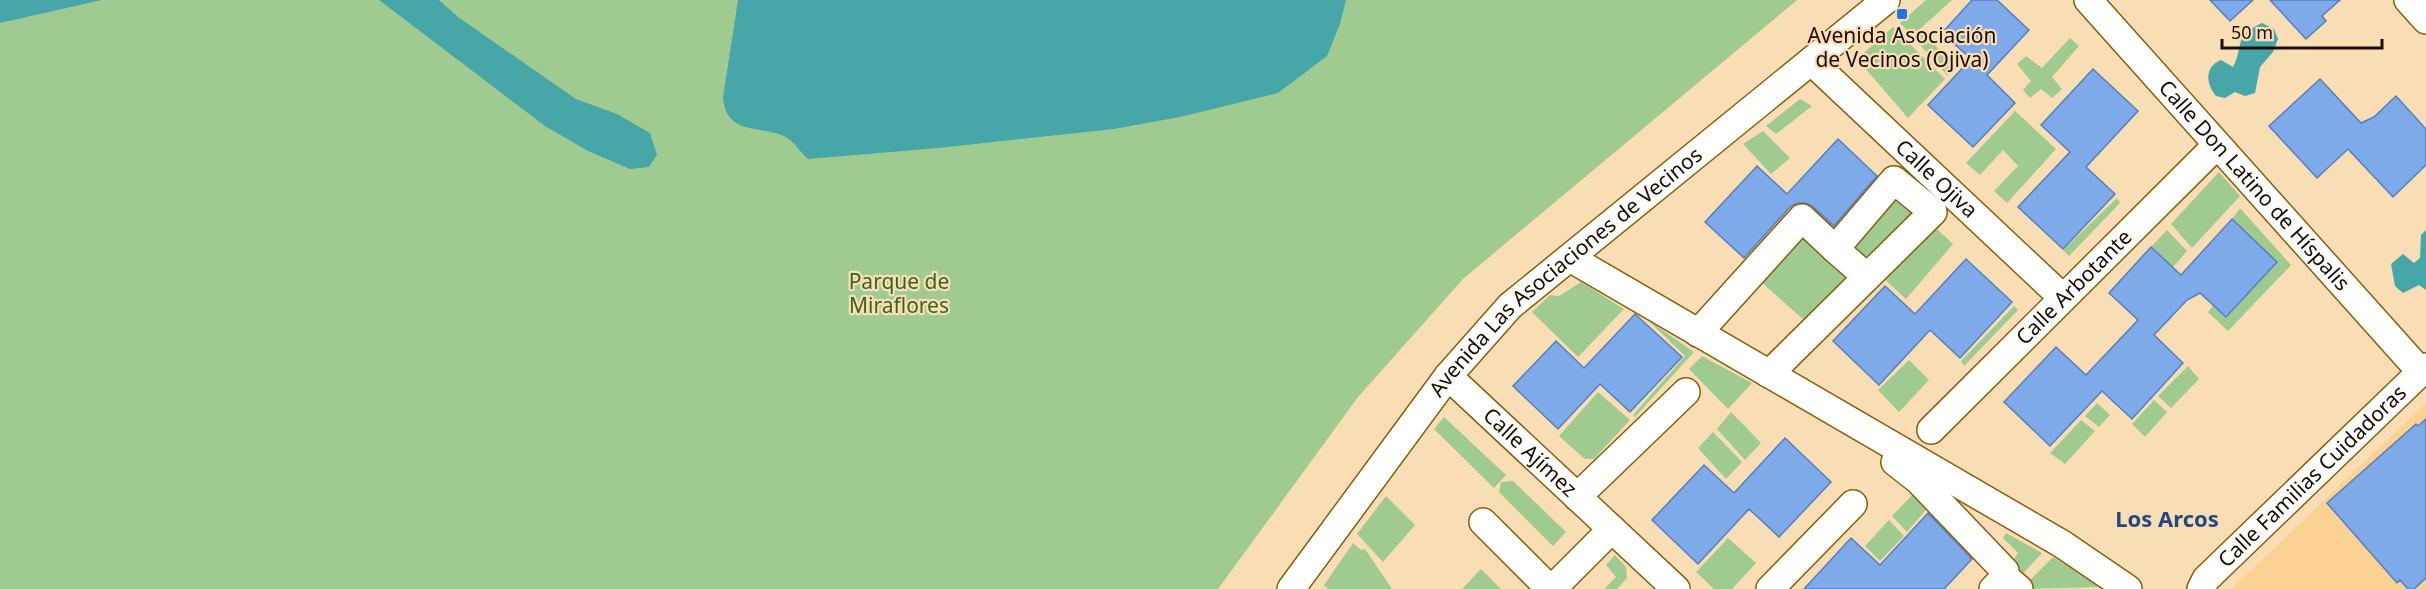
<svg xmlns="http://www.w3.org/2000/svg" width="2426" height="589" font-family="'Noto Sans',sans-serif">
	<rect width="100%" height="100%" fill="#f9ddb4"/>
	<path fill="#fbd194" d="M 2426,403 L 2426,589 L 2231,589 Z"/>
	<path fill="#a0cb90" d="M 0,0 L 1797,0 L 1463,279 L 1358,397 L 1218,589 L 0,589 Z
		M 1926,0 L 1952,0 L 1919,30 L 1957,66 L 1947,75 L 1900,23 Z
		M 1893,27 L 1945,79 L 1908,118 L 1857,59 Z
		M 2070,38 L 2079,46 L 2052,77 L 2062,89 L 2052,98 L 2041,89 L 2030,98 L 2023,90 L 2031,81 L 2017,64 L 2026,56 L 2042,68 Z
		M 1800,99 L 1812,106 L 1776,134 L 1766,126 Z
		M 2015,111 L 2056,149 L 2007,203 L 1994,191 L 2018,166 L 2003,150 L 1980,175 L 1966,163 Z
		M 1763,131 L 1790,158 L 1771,174 L 1743,144 Z
		M 2219,172 L 2240,196 L 2192,248 L 2171,224 Z
		M 1900,193 L 1922,215 L 1870,271 L 1845,249 Z
		M 2117,198 L 2120,203 L 2069,256 L 2063,250 Z
		M 2240,208 L 2291,265 L 2228,331 L 2208,312 L 2213,306 L 2226,317 L 2277,262 L 2232,219 Z
		M 1928,221 L 1953,244 L 1906,299 L 1878,273 Z
		M 1810,225 L 1855,268 L 1805,321 L 1760,281 Z
		M 2167,230 L 2187,251 L 2168,273 L 2167,262 L 2151,247 Z
		M 1581,282 L 1624,309 L 1578,357 L 1532,312 L 1550,295 L 1559,296 Z
		M 2014,306 L 2018,310 L 1964,366 L 1961,361 Z
		M 1648,320 L 1694,352 L 1635,417 L 1633,415 L 1685,356 Z
		M 1702,356 L 1752,383 L 1728,409 L 1689,369 Z
		M 1909,360 L 1929,380 L 1899,412 L 1878,390 Z
		M 2188,366 L 2199,379 L 2171,408 L 2158,396 Z
		M 1598,392 L 1630,420 L 1594,459 L 1585,459 L 1559,436 Z
		M 2154,400 L 2167,412 L 2145,437 L 2132,424 Z
		M 2097,403 L 2110,415 L 2099,427 L 2085,416 Z
		M 1731,412 L 1761,443 L 1745,460 L 1717,429 Z
		M 1444,417 L 1506,475 L 1494,488 L 1434,429 Z
		M 2081,420 L 2095,431 L 2065,464 L 2050,453 Z
		M 1713,432 L 1742,462 L 1726,479 L 1698,448 Z
		M 1513,481 L 1566,532 L 1553,546 L 1499,492 L 1501,482 Z
		M 1915,492 L 1929,506 L 1907,532 L 1892,516 Z
		M 1386,496 L 1415,525 L 1383,562 L 1357,534 Z
		M 1889,520 L 1904,536 L 1880,561 L 1865,546 Z
		M 2006,533 L 2042,553 L 2017,580 L 2005,571 L 2018,553 L 2003,538 Z
		M 1728,538 L 1756,563 L 1732,589 L 1714,589 L 1696,572 Z
		M 1353,543 L 1361,550 L 1365,549 L 1392,589 L 1328,589 L 1324,585 Z
		M 1615,555 L 1626,567 L 1627,578 L 1617,589 L 1604,589 L 1616,577 L 1606,565 Z
		M 2053,557 L 2101,587 L 2021,589 Z
		M 1481,569 L 1501,589 L 1462,589 Z"/>
	<path fill="#46a6a8" d="M 0,0 L 102,0 L 0,23 Z
		M 379,0 L 439,0 L 458,17 L 576,99 L 617,114 L 650,133 L 657,155 L 649,167 L 630,169 L 588,151 L 545,126 Z
		M 738,0 L 1346,0 L 1340,24 L 1327,56 L 1278,93 L 1180,117 L 1114,129 L 938,148 L 808,159 C 801,153 793,140 784,136 C 757,125 726,135 723,97 Z
		M 2262,23 L 2274,29 L 2278,39 L 2273,52 L 2260,67 L 2255,93 L 2245,96 L 2235,92 L 2225,98 L 2216,96 C 2206,84 2204,67 2221,60 L 2233,67 C 2245,44 2232,37 2262,23 Z
		M 2426,230 L 2426,290 L 2419,285 L 2403,293 L 2395,286 L 2391,264 L 2403,254 L 2414,263 L 2420,258 L 2421,235 Z"/>
	<path fill="#7eaae9" stroke="#557fbb" stroke-width="1.5" d="M 1972,0 L 1997,0 L 2029,30 L 1987,75 L 2015,103 L 1973,147 L 1928,105 L 1971,59 L 1942,33 Z
		M 2210,0 L 2253,0 L 2230,21 Z
		M 2270,0 L 2340,0 L 2322,16 L 2326,21 L 2306,39 Z
		M 2093,69 L 2138,111 L 2086,167 L 2115,194 L 2063,249 L 2018,207 L 2070,152 L 2041,125 Z
		M 2320,79 L 2361,123 L 2374,117 L 2396,96 L 2426,129 L 2426,165 L 2393,197 L 2348,149 L 2317,178 L 2269,126 Z
		M 1838,139 L 1877,176 L 1834,226 L 1812,206 L 1805,203 L 1797,203 L 1790,207 L 1744,258 L 1705,222 L 1757,166 L 1787,194 Z
		M 2232,219 L 2277,262 L 2226,317 L 2200,293 L 2187,300 L 2154,335 L 2183,363 L 2132,419 L 2102,391 L 2050,446 L 2004,402 L 2056,347 L 2086,375 L 2138,320 L 2109,293 L 2151,247 L 2181,275 Z
		M 1966,259 L 2012,302 L 1960,358 L 1930,330 L 1879,385 L 1833,341 L 1885,286 L 1915,314 Z
		M 1635,314 L 1682,357 L 1630,412 L 1600,384 L 1558,429 L 1513,386 L 1556,341 L 1584,368 Z
		M 2426,419 L 2426,578 L 2414,589 L 2408,589 L 2400,580 L 2397,583 L 2327,503 L 2416,424 L 2418,426 Z
		M 1785,438 L 1831,482 L 1779,537 L 1749,509 L 1698,564 L 1652,520 L 1704,465 L 1734,493 Z
		M 1928,513 L 1972,559 L 1944,589 L 1804,589 L 1851,538 L 1880,565 Z"/>
	<g fill="none" stroke-linecap="round" stroke-linejoin="round">
		<defs>
			<g id="minor">
				<path id="s1" d="M 2088,0 L 2421,372"/>
				<path d="M 2408,0 L 2426,20"/>
				<path id="s2" d="M 1811,61 L 2063,298"/>
				<path d="M 1570,258 L 2062,544 L 2128,589"/>
				<path d="M 1698,333 L 1802,218 L 1835,249"/>
				<path d="M 1769,374 L 1933,212 L 1894,180 L 1835,249 L 1867,277"/>
				<path id="s3" d="M 1448,376 L 1676,589"/>
				<path id="s4" d="M 1931,430 L 2217,145"/>
				<path d="M 1895,462 L 1918,480 L 2005,571"/>
				<path d="M 1577,497 L 1686,392"/>
				<path d="M 1483,522 L 1550,589"/>
				<path id="s5" d="M 1291,589 L 1448,376 L 1510,306 L 1886,0"/>
				<path d="M 1552,589 L 1612,529"/>
				<path d="M 1770,589 L 1853,504"/>
				<path d="M 1993,589 L 2005,577 L 2019,589"/>
				<path id="s6" d="M 2201,589 L 2206,579 L 2426,367"/>
			</g>
		</defs>
		<use href="#minor" stroke="#895f0c" stroke-width="30"/>
		<use href="#minor" stroke="#fff" stroke-width="27"/>
	</g>
	<rect fill="#2374df" stroke="#f9ddb4" stroke-width="2" x="1896" y="8" width="12" height="12" rx="3"/>
	<g text-anchor="middle" stroke-width="4.5" stroke-linejoin="round" paint-order="stroke">
		<g font-size="21" fill="#1b0e00" stroke="#f9ddb4">
			<text x="1902" y="43">Avenida Asociación<tspan x="1902" dy="24">de Vecinos (Ojiva)</tspan></text>
		</g>
		<g font-size="21" fill="#1b0e00" stroke="#f9ddb4">
			<text dy="7" stroke="none"><textPath href="#s2" startOffset="172">Calle Ojiva</textPath></text>
			<text dy="7" stroke="none"><textPath href="#s1" startOffset="249">Calle Don Latino de Híspalis</textPath></text>
			<text dy="7" stroke="none"><textPath href="#s5" startOffset="422">Avenida Las Asociaciones de Vecinos</textPath></text>
			<text dy="7" stroke="none"><textPath href="#s4" startOffset="202">Calle Arbotante</textPath></text>
			<text dy="7" stroke="none"><textPath href="#s3" startOffset="112">Calle Ajímez</textPath></text>
			<text dy="7" stroke="none"><textPath href="#s6" startOffset="159">Calle Familias Cuidadoras</textPath></text>
		</g>
		<g font-size="21" fill="#366322" stroke="#f9ddb4">
			<text x="899" y="289">Parque de<tspan x="899" dy="24">Miraflores</tspan></text>
		</g>
		<g font-size="22" font-weight="bold" fill="#22487d" stroke="#f9ddb4">
			<text x="2167" y="527">Los Arcos</text>
		</g>
	</g>
	<path d="M2222 39v9h160v-9" fill="none" stroke="#1b0e00" stroke-width="3"/>
	<text x="2231" y="39" font-size="18" fill="#1b0e00" stroke="#f9ddb4" stroke-width="4.5" paint-order="stroke">50 m</text>
</svg>
